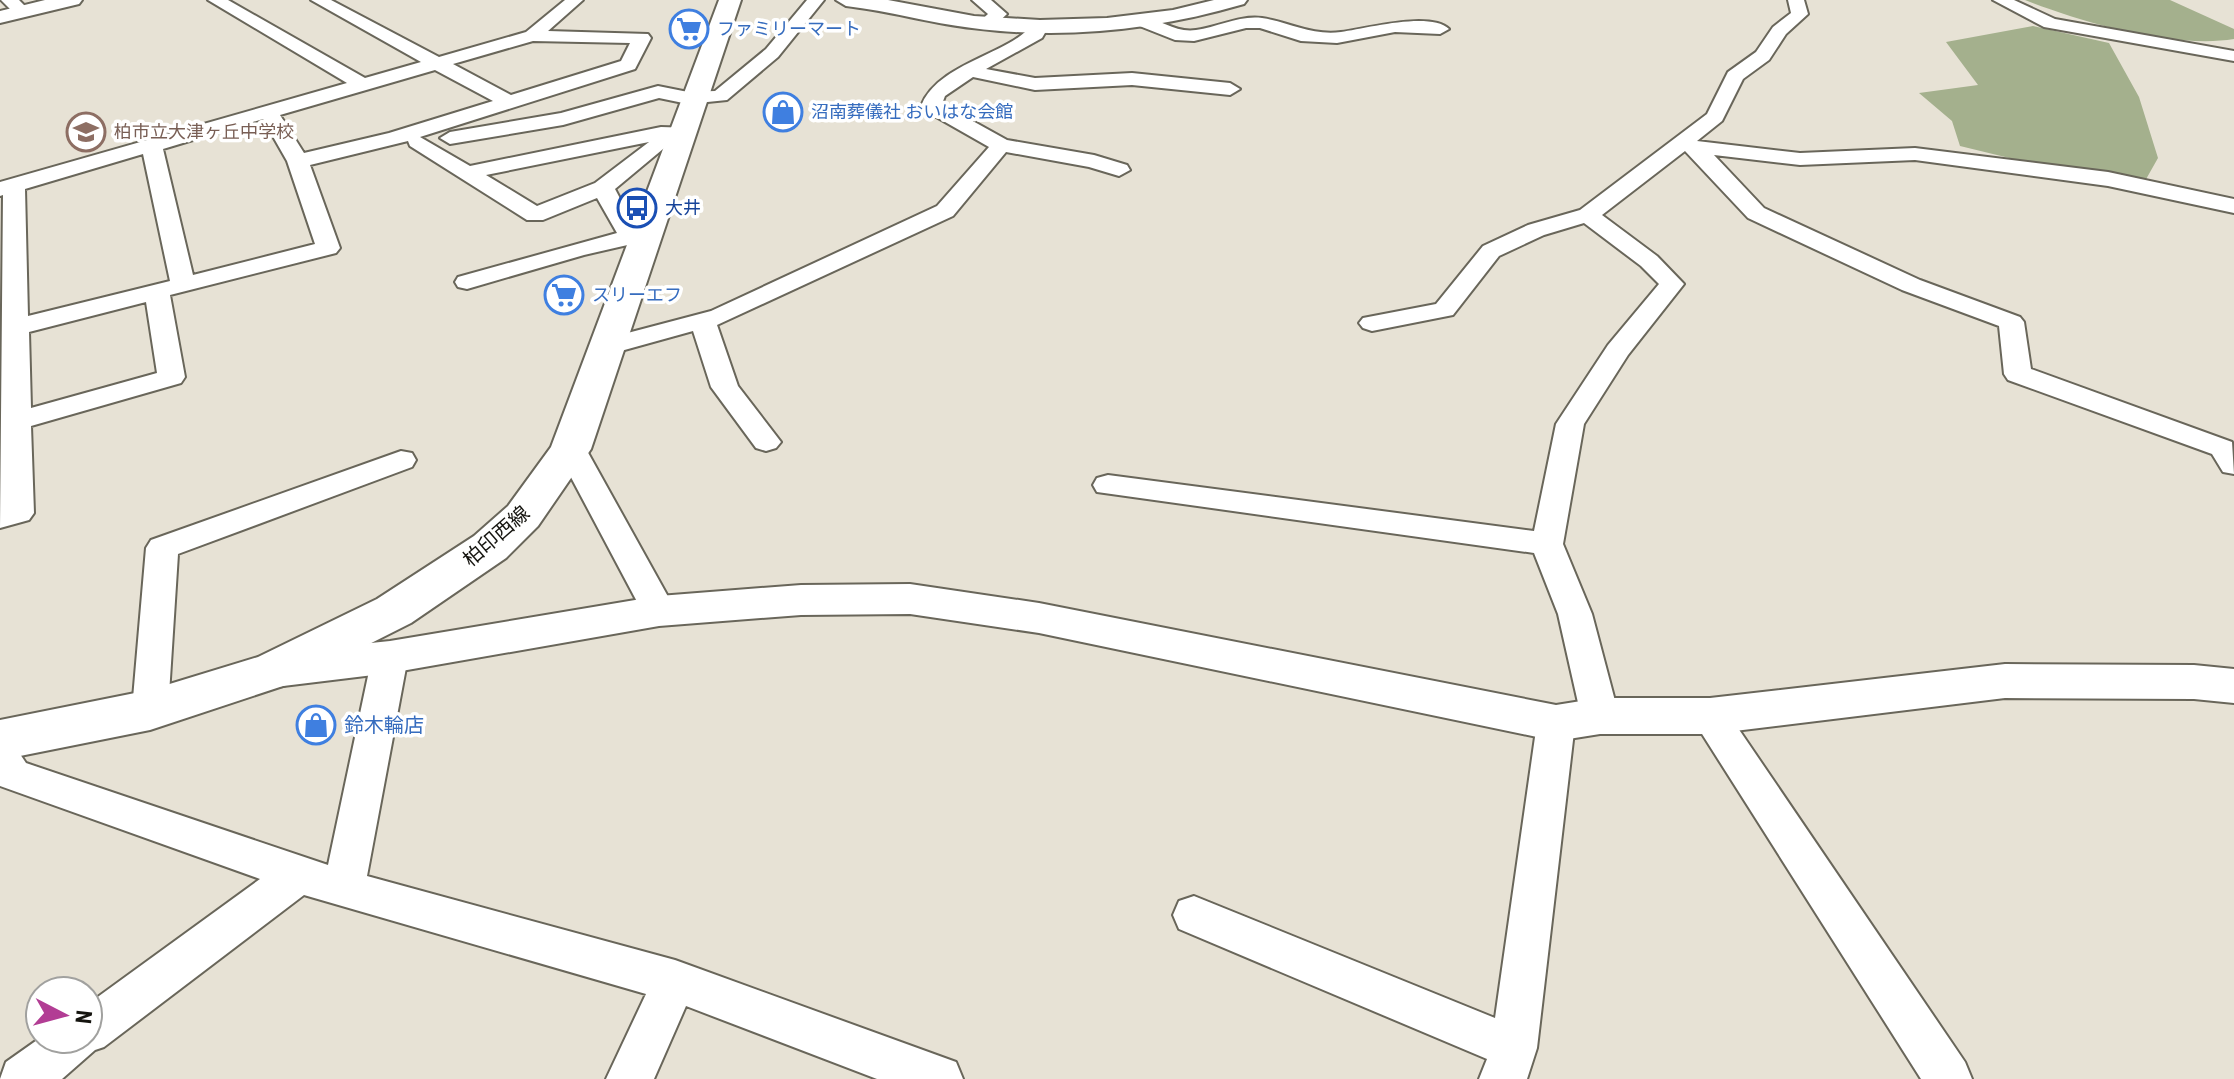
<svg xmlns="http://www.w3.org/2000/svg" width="2234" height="1079" font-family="'Roboto Condensed','Noto Sans JP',sans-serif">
	<rect width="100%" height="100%" fill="#e7e2d5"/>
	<path fill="#a4b08d" d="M 2025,0 L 2170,0 L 2234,29 L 2234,39 C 2174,49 2081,22 2025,0 Z
		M 2033,26 L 2109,43 L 2139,97 L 2158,158 L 2145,181 L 2034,164 L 1960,146 L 1952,121 L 1919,93 L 1978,85 L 1946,42 Z"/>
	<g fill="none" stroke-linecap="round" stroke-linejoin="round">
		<defs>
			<path id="minor" d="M 1,0 L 19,0 L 30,11 L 28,15 L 16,15 Z
				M 208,0 L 228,0 L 365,78 L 421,62 L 311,0 L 331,0 L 439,57 L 526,32 L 565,0 L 583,0 L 548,31 L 648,34 L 651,38 L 635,69 L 420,137 L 470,166 L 661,127 L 692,128 L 695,132 L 692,136 L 675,139 L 615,189 L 633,223 L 658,228 L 662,233 L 658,238 L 584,255 L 467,289 L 458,287 L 455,282 L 458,277 L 617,233 L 597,198 L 543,220 L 527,220 L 410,146 L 408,141 L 310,165 L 340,248 L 336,253 L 170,295 L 185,377 L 181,383 L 31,426 L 34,513 L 29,520 L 0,528 L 3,195 L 0,196 L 0,182 L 347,83 ZM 533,41 L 630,43 L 621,61 L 511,95 L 453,64 ZM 435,70 L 493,101 L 389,133 L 304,153 L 280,115 ZM 263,119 L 287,161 L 315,244 L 193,275 L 163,149 ZM 649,142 L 595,183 L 537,206 L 486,175 ZM 143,154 L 170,281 L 28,316 L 25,189 ZM 146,302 L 157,373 L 31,408 L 29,332 Z
				M 807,0 L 824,0 L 778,57 L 727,100 L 688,104 L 659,98 L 563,125 L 450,144 L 440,138 L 450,132 L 561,113 L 658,86 L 688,92 L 715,91 L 766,49 Z
				M 972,0 L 991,0 L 1007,14 L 993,27 L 981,27 L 978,23 L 988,14 Z
				M 1788,0 L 1804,0 L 1808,14 L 1786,34 L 1769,60 L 1743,79 L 1722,121 L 1697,141 L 1800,153 L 1915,148 L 2108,172 L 2234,199 L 2234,213 L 2108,186 L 1915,160 L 1800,165 L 1714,155 L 1764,208 L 1920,280 L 2020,317 L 2024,322 L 2031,369 L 2232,442 L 2234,474 L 2223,472 L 2212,454 L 2008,380 L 2004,374 L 1999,326 L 1902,290 L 1748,218 L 1685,151 L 1602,215 L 1657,256 L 1684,284 L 1628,355 L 1584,424 L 1563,544 L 1592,614 L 1619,716 L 1613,726 L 1600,730 L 1587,726 L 1581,716 L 1558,614 L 1534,553 L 1097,492 L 1093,485 L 1097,478 L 1108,475 L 1534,531 L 1556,424 L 1608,345 L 1659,284 L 1641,266 L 1584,223 L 1544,235 L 1499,256 L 1453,315 L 1372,331 L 1363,328 L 1359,323 L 1363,318 L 1436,304 L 1483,246 L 1528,225 L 1580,210 L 1707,114 L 1728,72 L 1756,52 L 1773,27 L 1791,13 Z
				M 1993,0 L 2014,0 L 2055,19 L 2234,51 L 2234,61 L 2044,27 Z
				M 1143,16 C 1161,20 1176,33 1196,30 C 1218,27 1240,15 1262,18 C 1289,22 1312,36 1341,32 C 1365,29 1430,11 1449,29 L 1440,34 L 1395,32 L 1337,43 L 1301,41 L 1260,28 L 1246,28 L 1194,41 L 1175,40 L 1137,25 L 1134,21 Z
				M 1040,21 L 1049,26 L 1042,38 L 986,69 L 1035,78 L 1132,73 L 1230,83 L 1240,89 L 1230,95 L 1132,85 L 1035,90 L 973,77 L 945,96 L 942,104 L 1007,140 L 1094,155 L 1127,165 L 1130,170 L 1119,176 L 1089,167 L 1006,152 L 953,216 L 717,325 L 738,386 L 781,442 L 776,448 L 766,451 L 756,448 L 711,387 L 693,331 L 610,354 L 601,352 L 597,346 L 601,340 L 711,311 L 937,206 L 989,147 L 924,110 L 921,106 C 939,61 1014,54 1034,22 Z
				M 571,440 L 581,443 L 586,449 L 676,611 L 671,620 L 659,623 L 647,620 L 642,611 L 556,449 L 561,443 Z
				M 401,451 L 412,453 L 416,460 L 412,467 L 178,554 L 168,710 L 163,720 L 150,724 L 137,720 L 132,710 L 146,548 L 151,540 Z
				M 390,644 L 403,648 L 408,657 L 367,876 L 675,960 L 956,1062 L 963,1079 L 877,1079 L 686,1006 L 654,1079 L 606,1079 L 646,994 L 304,895 L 104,1047 L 95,1050 L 62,1079 L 0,1079 L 6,1062 L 40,1038 L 88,1039 L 88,1004 L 260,879 L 0,786 L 0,741 L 14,745 L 26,763 L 328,865 L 372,657 L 377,648 Z
				M 1710,702 L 1723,706 L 1965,1062 L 1972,1079 L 1921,1079 L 1697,726 L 1691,716 L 1697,706 Z
				M 1556,708 L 1569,713 L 1575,723 L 1537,1048 L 1527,1079 L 1479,1079 L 1487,1059 L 1179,929 L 1173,915 L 1179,901 L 1194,896 L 1495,1018 L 1537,723 L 1543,713 Z"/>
			<path id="tertiary" d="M 45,0 L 82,0 L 79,4 L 0,23 L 0,11 Z
				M 836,0 L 888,0 L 974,16 L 1040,20 L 1107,18 L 1173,10 L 1214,0 L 1247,0 L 1244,4 C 1155,30 1065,40 972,28 C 930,23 889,11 846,6 Z
				M 910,584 L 1039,603 L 1556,705 L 1600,698 L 1710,698 L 2005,664 L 2194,665 L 2234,669 L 2234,703 L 2194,699 L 2005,698 L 1710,734 L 1600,734 L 1556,741 L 1039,633 L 910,614 L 801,615 L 659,626 L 390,673 L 275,687 L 259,682 L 253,670 L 259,658 L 275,653 L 390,641 L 659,596 L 801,585 Z"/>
			<path id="secondary" d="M 719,0 L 741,0 L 591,449 L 538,526 L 506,558 L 411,623 L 292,683 L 150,730 L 0,760 L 0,720 L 150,690 L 258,657 L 377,599 L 474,536 L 508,506 L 551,447 Z"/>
		</defs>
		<use href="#minor" stroke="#69665a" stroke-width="4"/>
		<use href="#tertiary" stroke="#69665a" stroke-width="4"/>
		<use href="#secondary" stroke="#69665a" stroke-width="4"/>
		<use href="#minor" fill="#fff" fill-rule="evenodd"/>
		<use href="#tertiary" fill="#fff" fill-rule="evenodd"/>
		<use href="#secondary" fill="#fff" fill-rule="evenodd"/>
	</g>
	<defs>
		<symbol id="supermarket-ring" viewBox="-11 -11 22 22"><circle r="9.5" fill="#fff" stroke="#3f7fe0" stroke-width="1.5"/><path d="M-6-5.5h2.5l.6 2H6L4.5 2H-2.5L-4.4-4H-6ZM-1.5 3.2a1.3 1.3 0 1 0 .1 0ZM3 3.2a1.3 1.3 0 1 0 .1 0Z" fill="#3f7fe0"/></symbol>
		<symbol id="shop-ring" viewBox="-11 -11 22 22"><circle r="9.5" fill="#fff" stroke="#3f7fe0" stroke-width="1.5"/><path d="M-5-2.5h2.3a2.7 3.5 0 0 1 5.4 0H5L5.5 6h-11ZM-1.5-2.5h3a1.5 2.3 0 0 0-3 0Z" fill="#3f7fe0"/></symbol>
		<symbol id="school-ring" viewBox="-11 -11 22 22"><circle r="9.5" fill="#fff" stroke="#8d6e63" stroke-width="1.5"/><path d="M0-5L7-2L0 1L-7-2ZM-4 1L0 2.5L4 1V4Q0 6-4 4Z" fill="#8d6e63"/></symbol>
		<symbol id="bus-ring" viewBox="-11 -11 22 22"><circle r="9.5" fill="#fff" stroke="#1a4fb4" stroke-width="1.5"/><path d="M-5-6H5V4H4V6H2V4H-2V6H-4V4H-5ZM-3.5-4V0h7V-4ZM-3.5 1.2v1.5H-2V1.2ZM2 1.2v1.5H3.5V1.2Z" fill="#1a4fb4"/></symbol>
	</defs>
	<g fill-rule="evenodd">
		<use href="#supermarket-ring" x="667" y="7" width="44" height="44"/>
		<use href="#shop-ring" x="761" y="90" width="44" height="44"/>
		<use href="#school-ring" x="64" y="110" width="44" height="44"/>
		<use href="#bus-ring" x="615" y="186" width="44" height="44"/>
		<use href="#supermarket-ring" x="542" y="273" width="44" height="44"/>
		<use href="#shop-ring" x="294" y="703" width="44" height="44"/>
	</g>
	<g text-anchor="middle" stroke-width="7" stroke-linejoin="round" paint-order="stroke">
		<g font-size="18" fill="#366cbe" stroke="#fff" text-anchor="start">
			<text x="717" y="35">ファミリーマート</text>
			<text x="811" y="118">沼南葬儀社 おいはな会館</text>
			<text x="592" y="301">スリーエフ</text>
		</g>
		<g font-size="18" fill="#785e54" stroke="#fff" text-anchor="start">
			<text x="114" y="138">柏市立大津ヶ丘中学校</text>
		</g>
		<g font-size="18" fill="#164399" stroke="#fff" text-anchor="start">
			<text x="665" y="214">大井</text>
		</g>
		<g font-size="20" fill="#15140f" stroke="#fff">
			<text transform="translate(496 536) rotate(-41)" y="7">柏印西線</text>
		</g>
		<g font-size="20" fill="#366cbe" stroke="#fff" text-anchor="start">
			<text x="344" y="732">鈴木輪店</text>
		</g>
	</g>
	<g transform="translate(64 1015) rotate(96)"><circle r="38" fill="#ffffff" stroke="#a1a19f" stroke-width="2"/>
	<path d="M0-6L14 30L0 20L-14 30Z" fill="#b23d94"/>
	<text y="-12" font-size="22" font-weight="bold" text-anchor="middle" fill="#15140f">N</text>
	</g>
</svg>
